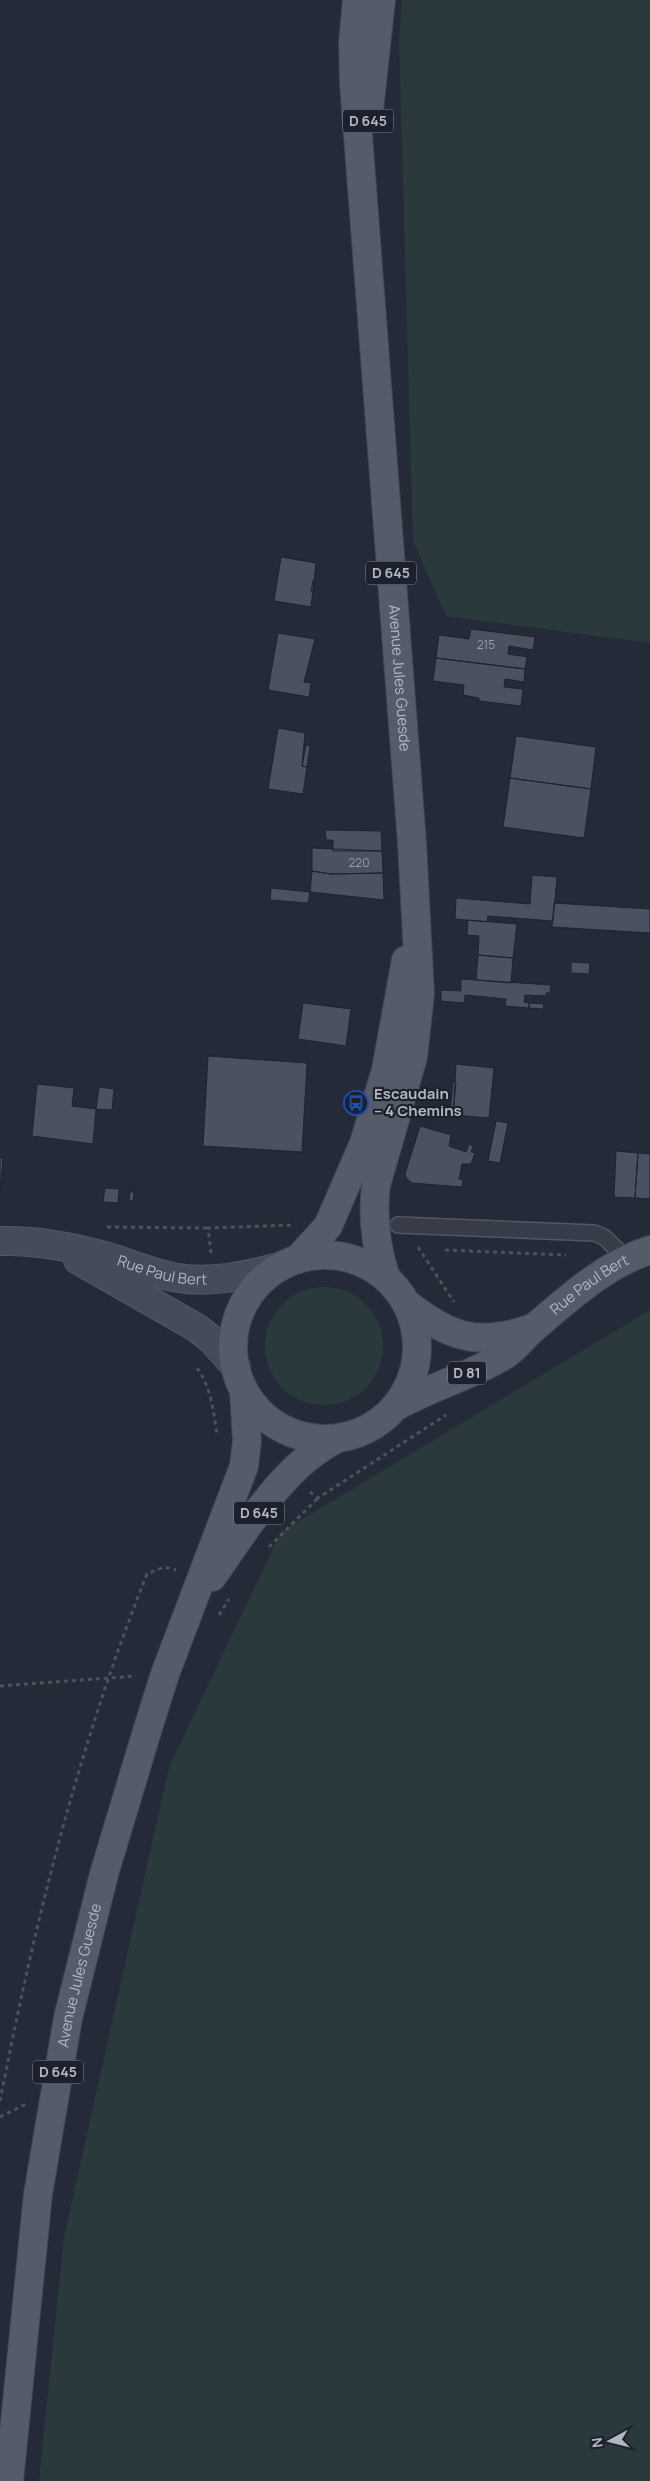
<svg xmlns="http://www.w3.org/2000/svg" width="650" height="2481" font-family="Manrope,sans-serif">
	<rect width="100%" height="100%" fill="#242a37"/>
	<path fill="#2a3a3c" d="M 402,0 L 650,0 L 650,643 L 446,616 L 413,540 L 399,40 Z
		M265 1346a59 59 0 1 1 118 0a59 59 0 1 1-118 0Z
		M 650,1310 L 650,2481 L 39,2481 L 64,2237 L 169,1767 L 281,1532 Z"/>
	<path fill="#4a5161" stroke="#1e232f" d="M 281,557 L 316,563 L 311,607 L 274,601 Z
		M 313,580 L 315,580 L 313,592 L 311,592 Z
		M 471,629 L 535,637 L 533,650 L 509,646 L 508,654 L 527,657 L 525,669 L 436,658 L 439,635 L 469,639 Z
		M 278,633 L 315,639 L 304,682 L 311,683 L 309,697 L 268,690 Z
		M 436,658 L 525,669 L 524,682 L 505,679 L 504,687 L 523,689 L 521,706 L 479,701 L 479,698 L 463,695 L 464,685 L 433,681 Z
		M 278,728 L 305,733 L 302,766 L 307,767 L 303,794 L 268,789 Z
		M 516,736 L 596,747 L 591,789 L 510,778 Z
		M 306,745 L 310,746 L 307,767 L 302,766 Z
		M 510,778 L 591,789 L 584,838 L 503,827 Z
		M 325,830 L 381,831 L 382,851 L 333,851 L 333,840 L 326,840 Z
		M 312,848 L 382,851 L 383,873 L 331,874 L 312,871 Z
		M 312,871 L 331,874 L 383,873 L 384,900 L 310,892 Z
		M 532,875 L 557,877 L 553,921 L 488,916 L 487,922 L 455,919 L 456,898 L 530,904 Z
		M 271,888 L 310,892 L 308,903 L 270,900 Z
		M 554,903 L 650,909 L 650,933 L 552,927 Z
		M 468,920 L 517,924 L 513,958 L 478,955 L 479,936 L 467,935 Z
		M 478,955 L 513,958 L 511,983 L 476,980 Z
		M 571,962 L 590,963 L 589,974 L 571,973 Z
		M 461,979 L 551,985 L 550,993 L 546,993 L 546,996 L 525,995 L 524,1002 L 529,1003 L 529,1008 L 505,1006 L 506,999 L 465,995 L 464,1003 L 441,1001 L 441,990 L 461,991 Z
		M 303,1003 L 351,1009 L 346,1046 L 298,1039 Z
		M 529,1003 L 544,1004 L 543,1009 L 529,1008 Z
		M 208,1056 L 307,1063 L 302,1152 L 203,1146 Z
		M 456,1064 L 494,1068 L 489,1118 L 453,1115 Z
		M 453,1081 L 456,1082 L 453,1115 L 450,1114 Z
		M 37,1084 L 74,1088 L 72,1106 L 96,1109 L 93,1144 L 32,1136 Z
		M 99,1087 L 114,1089 L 112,1110 L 96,1109 Z
		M 496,1121 L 508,1123 L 500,1163 L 488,1161 Z
		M 420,1126 L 451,1135 L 449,1146 L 466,1152 L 469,1144 L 473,1146 L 471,1152 L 475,1153 L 471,1164 L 462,1164 L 459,1179 L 463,1180 L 462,1187 L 412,1183 L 407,1179 L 405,1174 Z
		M 616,1151 L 638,1153 L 635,1198 L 614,1197 Z
		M 638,1153 L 650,1154 L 650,1199 L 635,1198 Z
		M 0,1158 L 3,1158 L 0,1194 Z
		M 105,1188 L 119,1189 L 118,1203 L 103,1202 Z
		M 130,1192 L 134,1192 L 133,1201 L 129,1201 Z"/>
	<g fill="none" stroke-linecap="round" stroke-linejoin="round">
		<defs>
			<path id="lane" d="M 398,1225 L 594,1233 L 604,1237 L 627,1259"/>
			<g id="secondary">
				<path id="s1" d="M 0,1241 C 37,1240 73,1247 108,1257 C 131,1264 154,1274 178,1278 C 212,1283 246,1276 279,1267"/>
				<path d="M 78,1260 L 197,1328 L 213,1341 L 236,1367"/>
			</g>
			<g id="primary">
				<path id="s2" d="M 357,0 L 353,42 L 354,83 L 412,843 L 420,994 L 413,1057 L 376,1185 C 372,1218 376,1248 386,1278"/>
				<path d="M 368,119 L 381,0"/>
				<circle cx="325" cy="1347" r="92"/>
				<path d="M 298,1259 L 328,1226 L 364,1143 L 386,1070 L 406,960"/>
				<path d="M 406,1303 C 450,1338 478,1347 533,1328"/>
				<path id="s3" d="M 395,1407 C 430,1387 471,1376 505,1355 C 517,1347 525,1335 536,1326 C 570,1297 606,1264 650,1250"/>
				<path d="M 212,1577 C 247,1528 283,1465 338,1438"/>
				<path id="s4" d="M 9,2481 L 38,2194 L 68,2018 L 104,1874 L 148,1728 L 165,1674 L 244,1466 L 247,1441 L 244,1391"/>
			</g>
		</defs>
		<use href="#lane" stroke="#525763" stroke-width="18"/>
		<use href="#secondary" stroke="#525763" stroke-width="30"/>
		<use href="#primary" stroke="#404551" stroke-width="30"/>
		<path stroke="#47555a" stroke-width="3" stroke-dasharray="4 4" stroke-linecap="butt" d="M 107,1227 L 208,1228
			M 418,1247 L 454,1302
			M 445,1250 L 566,1255
			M 211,1253 L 208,1228 L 292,1225
			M 197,1368 C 211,1387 214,1413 217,1436
			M 310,1492 L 318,1498 L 446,1415
			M 269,1547 L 318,1498
			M 219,1615 L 229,1599
			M 0,1686 L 136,1676
			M 0,2101 C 35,1921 79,1744 147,1574 L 164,1567 L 176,1570
			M 0,2117 L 26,2104"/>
		<use href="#lane" stroke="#373c48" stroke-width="15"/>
		<use href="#secondary" stroke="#454b5a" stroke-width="28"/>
		<use href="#primary" stroke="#555b68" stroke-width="28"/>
	</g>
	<defs>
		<symbol id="bus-ring" viewBox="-11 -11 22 22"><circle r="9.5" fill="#1c212d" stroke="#1a4fb4" stroke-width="1.5"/><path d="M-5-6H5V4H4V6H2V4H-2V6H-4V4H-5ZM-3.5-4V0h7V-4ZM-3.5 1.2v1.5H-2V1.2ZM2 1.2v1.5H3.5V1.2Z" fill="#1a4fb4"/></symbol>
	</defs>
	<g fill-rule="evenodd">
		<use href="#bus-ring" x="342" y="1089" width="28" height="28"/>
	</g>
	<g text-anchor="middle" stroke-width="4.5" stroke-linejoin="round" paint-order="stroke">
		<g font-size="12" fill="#989eab">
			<text x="486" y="649">215</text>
			<text x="359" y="867">220</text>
		</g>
		<g fill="#1c212d" stroke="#858a97" stroke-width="1">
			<rect x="343" y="109.5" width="50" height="23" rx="4"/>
			<rect x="366" y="561.5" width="50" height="23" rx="4"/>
			<rect x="448" y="1361.5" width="38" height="23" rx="4"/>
			<rect x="234" y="1501.5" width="50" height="23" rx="4"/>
			<rect x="33" y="2060.5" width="50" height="23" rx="4"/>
		</g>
		<g font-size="14" font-weight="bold" fill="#b2b7c4">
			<text x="368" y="126">D 645</text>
			<text x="391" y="578">D 645</text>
			<text x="467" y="1378">D 81</text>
			<text x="259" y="1518">D 645</text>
			<text x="58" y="2077">D 645</text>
		</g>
		<g font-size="15" fill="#b2b7c4" stroke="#1c212d">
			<text dy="5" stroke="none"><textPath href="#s2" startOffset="680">Avenue Jules Guesde</textPath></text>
			<text dy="5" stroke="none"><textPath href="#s1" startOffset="166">Rue Paul Bert</textPath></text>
			<text dy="5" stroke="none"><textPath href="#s3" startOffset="232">Rue Paul Bert</textPath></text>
			<text dy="5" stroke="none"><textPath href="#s4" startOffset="511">Avenue Jules Guesde</textPath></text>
		</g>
		<g font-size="15" font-weight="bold" fill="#b2b7c4" stroke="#1c212d" text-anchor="start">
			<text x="374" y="1099">Escaudain<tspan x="374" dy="17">– 4 Chemins</tspan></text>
		</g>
	</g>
	<g transform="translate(610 2441) rotate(263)" stroke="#1c212d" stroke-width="4" paint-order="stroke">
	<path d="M0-4L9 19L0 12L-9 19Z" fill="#b2b7c4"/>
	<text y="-8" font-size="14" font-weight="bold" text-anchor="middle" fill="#b2b7c4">N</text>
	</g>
</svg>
